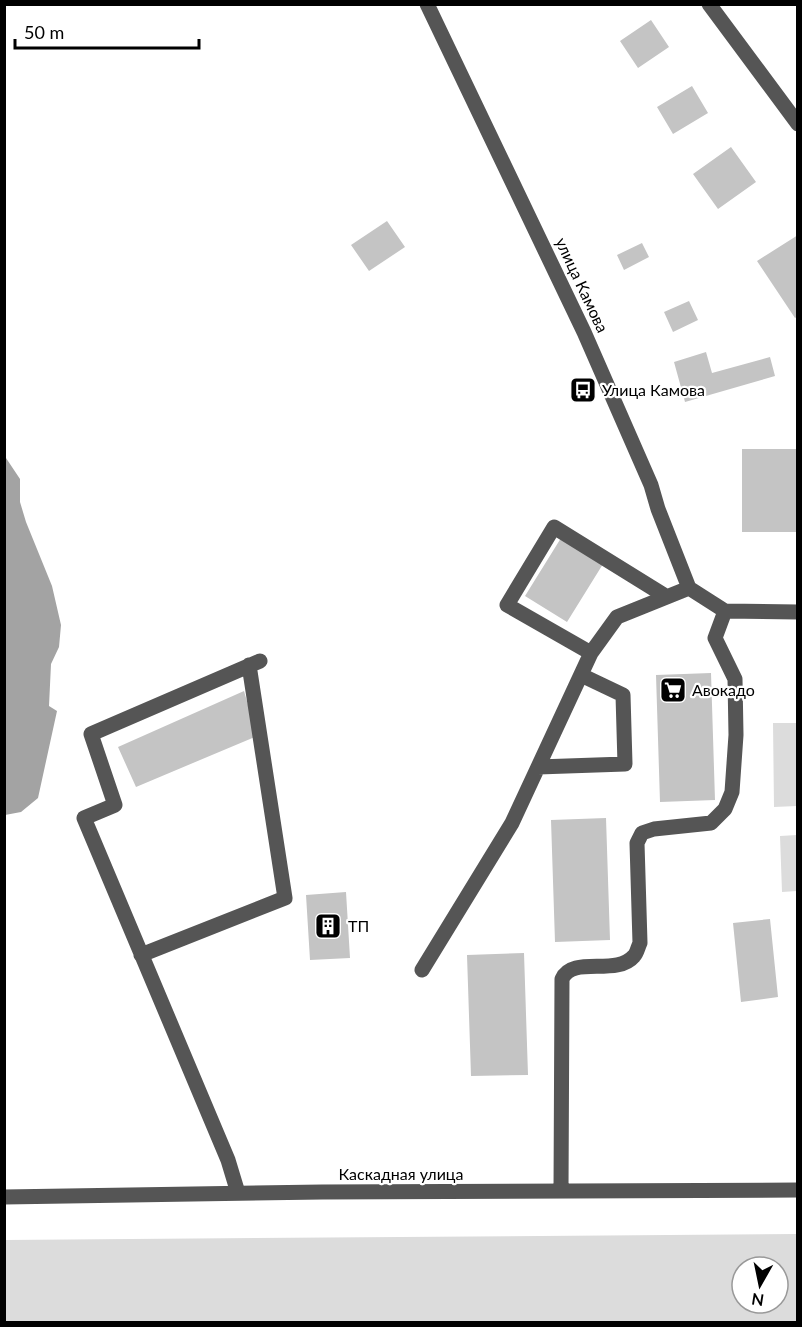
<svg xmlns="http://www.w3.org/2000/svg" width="802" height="1327" font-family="Lato,sans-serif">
	<rect width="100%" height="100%" fill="#fff"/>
	<path fill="#dcdcdc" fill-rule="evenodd" d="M 773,723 L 797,723 L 797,806 L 774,807 Z
		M 797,835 L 797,891 L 782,892 L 780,836 Z
		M 797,1234 L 797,1322 L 5,1322 L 5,1240 ZM 742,1267 L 778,1267 L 778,1303 L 742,1303 Z"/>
	<path fill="#a3a3a3" d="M 4,455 L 20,479 L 20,502 L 26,522 L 52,586 L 61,625 L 59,647 L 51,664 L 49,706 L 57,711 L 38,798 L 21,812 L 5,815 Z"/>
	<path fill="#c4c4c4" d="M 651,20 L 669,47 L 638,68 L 620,41 Z
		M 692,86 L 708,113 L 673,134 L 657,107 Z
		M 731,147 L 756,182 L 718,209 L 693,174 Z
		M 387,221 L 405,247 L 369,271 L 351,245 Z
		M 798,235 L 798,316 L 795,318 L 757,261 Z
		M 642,243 L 649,257 L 624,270 L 617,255 Z
		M 689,301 L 698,320 L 673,332 L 664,312 Z
		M 706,352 L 712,373 L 770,357 L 775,376 L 685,402 L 674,362 Z
		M 742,449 L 798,449 L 798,532 L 742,532 Z
		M 561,538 L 603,564 L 567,622 L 525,596 Z
		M 711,673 L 715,800 L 660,802 L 656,675 Z
		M 244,691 L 257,736 L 136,787 L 118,747 Z
		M 606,818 L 610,940 L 555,942 L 551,820 Z
		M 346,892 L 350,958 L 310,960 L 306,895 Z
		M 770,919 L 778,997 L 741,1002 L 733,923 Z
		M 524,953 L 528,1075 L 471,1076 L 467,955 Z"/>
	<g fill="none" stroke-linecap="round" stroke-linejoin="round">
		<path stroke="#555" stroke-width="15" d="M 427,4 L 584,332 L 651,485 L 658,509 L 689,588
			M 709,4 L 798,124
			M 689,588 L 725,611 L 798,612
			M 591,653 L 507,605 L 554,527 L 667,597
			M 538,767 L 625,764 L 623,695 L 581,675
			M 141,955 L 285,898 L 249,665
			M 422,970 L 512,823 L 591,653 L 617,617 L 689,588
			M 561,1191 L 562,979 C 573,955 616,977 634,956 C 637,953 638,947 640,943 L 637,843 L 642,833 L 654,829 L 711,823 L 725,809 L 732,792 L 736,735 L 735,679 L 715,638 L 725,611
			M 238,1193 L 228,1160 L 84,818 L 115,805 L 91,734 L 260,661
			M 4,1197 L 322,1192 L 798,1190"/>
	</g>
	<defs>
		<symbol id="bus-square" viewBox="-11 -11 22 22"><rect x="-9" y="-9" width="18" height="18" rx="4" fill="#000" stroke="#fff"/><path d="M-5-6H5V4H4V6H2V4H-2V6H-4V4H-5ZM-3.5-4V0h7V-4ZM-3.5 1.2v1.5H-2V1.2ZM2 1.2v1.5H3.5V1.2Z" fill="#fff"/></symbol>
		<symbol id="supermarket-square" viewBox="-11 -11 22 22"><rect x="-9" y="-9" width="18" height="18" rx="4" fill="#000" stroke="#fff"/><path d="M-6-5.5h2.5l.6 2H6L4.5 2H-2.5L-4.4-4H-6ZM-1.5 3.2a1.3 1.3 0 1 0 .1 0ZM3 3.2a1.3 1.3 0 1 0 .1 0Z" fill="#fff"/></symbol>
		<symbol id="building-square" viewBox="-11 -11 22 22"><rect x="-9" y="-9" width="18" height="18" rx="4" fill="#000" stroke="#fff"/><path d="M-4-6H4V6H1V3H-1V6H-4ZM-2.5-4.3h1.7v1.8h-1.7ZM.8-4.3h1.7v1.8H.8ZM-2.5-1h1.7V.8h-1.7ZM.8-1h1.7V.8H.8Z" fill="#fff"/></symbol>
	</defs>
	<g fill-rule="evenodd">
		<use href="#bus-square" x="568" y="375" width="30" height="30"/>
		<use href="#supermarket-square" x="658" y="675" width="30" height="30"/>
		<use href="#building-square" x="313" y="911" width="30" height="30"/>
	</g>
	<g text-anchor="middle" stroke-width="4.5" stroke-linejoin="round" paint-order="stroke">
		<g font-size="16" fill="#000" stroke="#fff">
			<text transform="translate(582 285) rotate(65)" y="6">улица Камова</text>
			<text x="401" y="1180">Каскадная улица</text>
		</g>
		<g font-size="16" fill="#000" stroke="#fff" text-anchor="start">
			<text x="602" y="396">Улица Камова</text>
			<text x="692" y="696">Авокадо</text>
			<text x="348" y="932">ТП</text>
		</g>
	</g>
	<rect width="802" height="1327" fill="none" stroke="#000000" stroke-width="12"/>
	<g transform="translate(760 1285) rotate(189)"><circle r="28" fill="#ffffff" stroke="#999999" stroke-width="1.5"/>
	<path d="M0-4.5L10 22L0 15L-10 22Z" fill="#000000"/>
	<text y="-9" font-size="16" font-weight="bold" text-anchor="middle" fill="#000000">N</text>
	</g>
	<path d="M15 39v9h184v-9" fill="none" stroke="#000000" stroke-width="3"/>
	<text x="24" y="39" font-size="18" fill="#000000" stroke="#ffffff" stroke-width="4.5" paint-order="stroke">50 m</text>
</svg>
